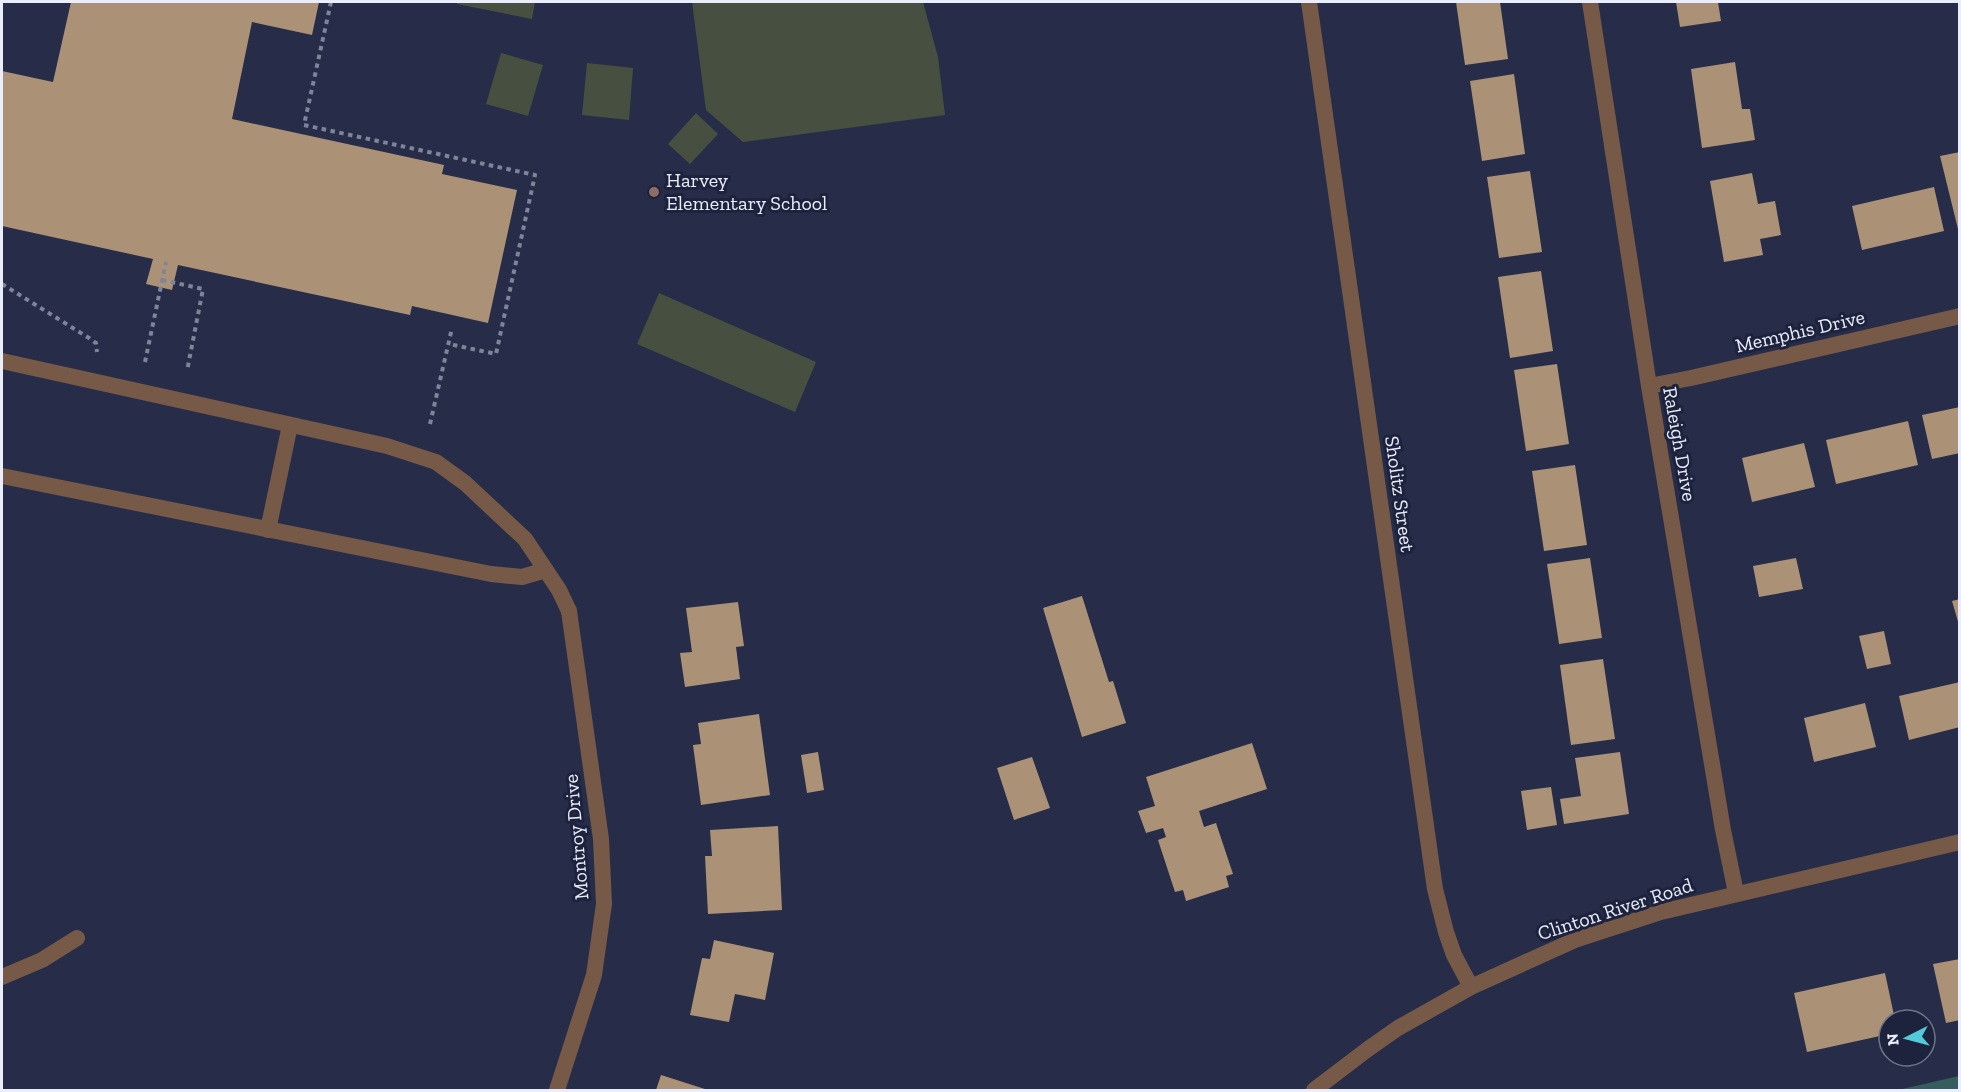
<svg xmlns="http://www.w3.org/2000/svg" width="1961" height="1092" font-family="'Zilla Slab',serif">
	<rect width="100%" height="100%" fill="#272d48"/>
	<path fill="#475040" d="M 457,2 L 535,2 L 532,19 L 457,4 Z
		M 692,2 L 923,2 L 938,57 L 945,115 L 743,142 L 706,110 Z
		M 501,53 L 543,65 L 528,116 L 486,104 Z
		M 587,63 L 633,68 L 629,120 L 582,115 Z
		M 696,113 L 718,134 L 690,164 L 668,144 Z
		M 659,293 L 816,362 L 795,412 L 637,344 Z"/>
	<path fill="#365c5d" d="M 1959,1076 L 1959,1090 L 1898,1090 Z"/>
	<path fill="#ab9277" d="M 71,2 L 319,2 L 312,35 L 252,22 L 232,119 L 444,165 L 442,174 L 517,190 L 488,323 L 412,306 L 410,315 L 178,265 L 172,290 L 146,284 L 153,259 L 2,226 L 2,71 L 53,82 Z
		M 1456,2 L 1500,2 L 1508,59 L 1465,65 Z
		M 1676,2 L 1718,2 L 1721,21 L 1680,27 Z
		M 1735,62 L 1742,109 L 1750,109 L 1755,140 L 1702,148 L 1691,69 Z
		M 1514,74 L 1525,154 L 1482,161 L 1470,81 Z
		M 1960,152 L 1960,229 L 1958,229 L 1940,156 Z
		M 1530,171 L 1542,252 L 1499,258 L 1487,177 Z
		M 1752,173 L 1758,204 L 1775,201 L 1781,235 L 1760,239 L 1763,255 L 1724,262 L 1710,181 Z
		M 1934,187 L 1944,231 L 1862,250 L 1852,206 Z
		M 1541,271 L 1553,351 L 1510,358 L 1498,277 Z
		M 1557,364 L 1569,444 L 1526,451 L 1514,370 Z
		M 1960,407 L 1960,453 L 1932,459 L 1922,415 Z
		M 1908,421 L 1918,465 L 1836,484 L 1826,440 Z
		M 1804,443 L 1815,487 L 1752,502 L 1742,458 Z
		M 1575,465 L 1587,545 L 1544,551 L 1532,471 Z
		M 1590,558 L 1602,638 L 1559,644 L 1547,564 Z
		M 1796,558 L 1803,589 L 1759,597 L 1753,566 Z
		M 1082,596 L 1109,682 L 1113,681 L 1126,723 L 1082,737 L 1043,608 Z
		M 1960,599 L 1960,625 L 1959,625 L 1952,601 Z
		M 738,602 L 744,646 L 736,647 L 740,679 L 685,687 L 680,653 L 692,652 L 686,608 Z
		M 1884,631 L 1891,664 L 1867,669 L 1859,636 Z
		M 1603,659 L 1615,739 L 1571,745 L 1560,665 Z
		M 1960,682 L 1960,727 L 1909,740 L 1899,696 Z
		M 1865,703 L 1876,747 L 1814,762 L 1804,718 Z
		M 759,714 L 770,795 L 701,805 L 693,745 L 701,744 L 698,723 Z
		M 1252,743 L 1267,789 L 1199,811 L 1204,827 L 1216,823 L 1233,874 L 1226,876 L 1229,887 L 1186,901 L 1183,890 L 1175,892 L 1158,840 L 1166,837 L 1163,828 L 1146,833 L 1138,811 L 1155,806 L 1146,777 Z
		M 818,752 L 824,790 L 807,793 L 801,755 Z
		M 1620,752 L 1629,814 L 1564,824 L 1560,799 L 1581,796 L 1575,758 Z
		M 1032,757 L 1050,808 L 1014,820 L 997,768 Z
		M 1551,787 L 1557,825 L 1527,830 L 1521,791 Z
		M 778,826 L 782,910 L 708,914 L 705,856 L 712,856 L 710,830 Z
		M 714,940 L 774,953 L 765,1000 L 735,994 L 729,1022 L 690,1015 L 702,958 L 710,959 Z
		M 1960,959 L 1960,1020 L 1946,1023 L 1933,964 Z
		M 1885,973 L 1895,1020 L 1889,1020 L 1889,1034 L 1807,1052 L 1794,993 Z
		M 661,1075 L 708,1090 L 656,1090 Z"/>
	<g fill="none" stroke-linecap="round" stroke-linejoin="round">
		<path stroke="#7f8499" stroke-width="4" stroke-dasharray="4.5 4.5" stroke-linecap="butt" d="M 331,2 L 304,125 L 535,175 L 496,354 L 449,344
			M 162,280 L 203,289 L 187,371
			M 2,284 L 89,338 L 96,343 L 97,352
			M 145,362 L 166,262
			M 430,424 L 452,328"/>
		<path stroke="#765a47" stroke-width="16" d="M 1309,2 L 1435,889 L 1446,932 L 1454,955 L 1471,987
			M 2,361 L 387,446 L 436,462 L 465,483 L 525,539 L 559,590 L 569,611
			M 2,476 L 491,574 L 522,577 L 546,570
			M 268,530 L 290,425"/>
		<path stroke="#765a47" stroke-width="16" d="M 1590,2 L 1649,386 L 1723,830 L 1736,893
			M 1649,386 L 1691,378 L 1960,316
			M 2,977 L 42,960 L 77,938
			M 557,1090 L 594,975 L 604,904 L 601,839 L 569,611"/>
		<path stroke="#765a47" stroke-width="16" d="M 1314,1090 L 1368,1049 L 1398,1028 L 1471,987 L 1575,940 L 1661,912 L 1960,842"/>
	</g>
	<circle fill="#8d6e63" stroke="#1d233d" stroke-width="2" cx="654" cy="192" r="6"/>
	<g text-anchor="middle" stroke-width="6" stroke-linejoin="round" paint-order="stroke">
		<g font-size="20" fill="#eaeefc" stroke="#1d233d" text-anchor="start">
			<text x="666" y="187">Harvey<tspan x="666" dy="23">Elementary School</tspan></text>
		</g>
		<g font-size="20" fill="#eaeefc" stroke="#1d233d">
			<text transform="translate(1800 331) rotate(-13)" y="7">Memphis Drive</text>
			<text transform="translate(1680 444) rotate(80)" y="7">Raleigh Drive</text>
			<text transform="translate(1400 494) rotate(82)" y="7">Sholitz Street</text>
			<text transform="translate(576 837) rotate(-95)" y="7">Montroy Drive</text>
			<text transform="translate(1615 909) rotate(-18)" y="7">Clinton River Road</text>
		</g>
	</g>
	<rect width="1961" height="1092" fill="none" stroke="#eaeefc" stroke-width="6"/>
	<g transform="translate(1907 1038) rotate(264)"><circle r="28" fill="#1d233d" stroke="#6f7489" stroke-width="1.5"/>
	<path d="M0-4.5L10 22L0 15L-10 22Z" fill="#52cbd9"/>
	<text y="-9" font-size="16" font-weight="bold" text-anchor="middle" fill="#eaeefc">N</text>
	</g>
</svg>
